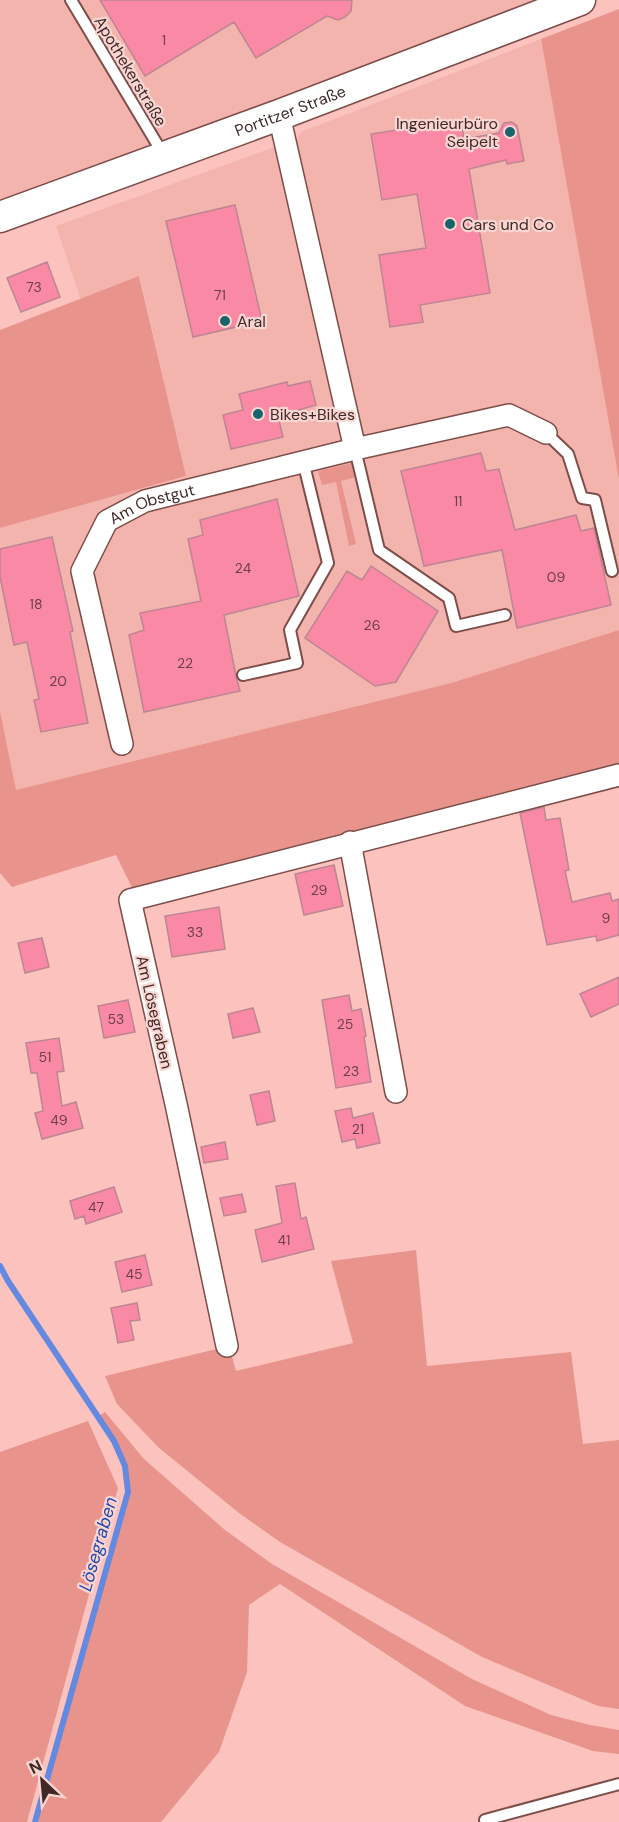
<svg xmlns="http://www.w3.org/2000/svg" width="619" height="1822" font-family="'DM Sans',sans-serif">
	<rect width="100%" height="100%" fill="#fcc2bd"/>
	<path fill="#f4b4ae" d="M 0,0 L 540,0 L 289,99 L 0,204 Z
		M 541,39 L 619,480 L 619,630 L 451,683 L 16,790 L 0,711 L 0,528 L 186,476 L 140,277 L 81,300 L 56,226 L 272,148 L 298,138 L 301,132 Z"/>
	<path fill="#e8948d" d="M 619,9 L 619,480 L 541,39 Z
		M 139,276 L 186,476 L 0,528 L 0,330 Z
		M 352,463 L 356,477 L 341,481 L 356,544 L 349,546 L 336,482 L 322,485 L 318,471 Z
		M 619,630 L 619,776 L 139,902 L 116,855 L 12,887 L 0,873 L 0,711 L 16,790 L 451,683 Z
		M 416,1250 L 427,1366 L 571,1352 L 583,1444 L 619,1440 L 619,1709 L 598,1706 L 482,1657 L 280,1542 L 239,1513 L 158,1447 L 117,1404 L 105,1376 L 229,1346 L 236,1371 L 353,1343 L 331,1261 Z
		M 105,1412 L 144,1459 L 225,1530 L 272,1564 L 472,1679 L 551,1715 L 590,1725 L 619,1730 L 619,1754 L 593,1751 L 465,1706 L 280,1584 L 249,1605 L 247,1672 L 219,1752 L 161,1822 L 34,1822 L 130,1491 C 123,1460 117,1442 100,1415 Z
		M 88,1421 L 118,1488 L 27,1822 L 0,1822 L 0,1452 Z"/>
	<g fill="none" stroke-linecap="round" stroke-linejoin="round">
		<path stroke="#6389e1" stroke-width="6" d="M 0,1266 L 8,1281 L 114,1441 L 125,1466 L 128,1492 L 35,1822"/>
	</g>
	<path fill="#f989a5" stroke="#bc8692" stroke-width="1.5" d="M 100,0 L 352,0 L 351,11 L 345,17 L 338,20 L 327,16 L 256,58 L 234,22 L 145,76 Z
		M 461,120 L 464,139 L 499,133 L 504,123 L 512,122 L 517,126 L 524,161 L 507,164 L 506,160 L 469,169 L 490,293 L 420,305 L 423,322 L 390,327 L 379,255 L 426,248 L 417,194 L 382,200 L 371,134 Z
		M 235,205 L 262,321 L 193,337 L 166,221 Z
		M 47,262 L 60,297 L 21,312 L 7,278 Z
		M 310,381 L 316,405 L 278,416 L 283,437 L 231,449 L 223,415 L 243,410 L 239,394 L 287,382 L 288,386 Z
		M 481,453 L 486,471 L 499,469 L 515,530 L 576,515 L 581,531 L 594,528 L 611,605 L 517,628 L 502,550 L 424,566 L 401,471 Z
		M 277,499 L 299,596 L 224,615 L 236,676 L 240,691 L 144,712 L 129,635 L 144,630 L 140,613 L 201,601 L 188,539 L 203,535 L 200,520 Z
		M 52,537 L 73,631 L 70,632 L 88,723 L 41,732 L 34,700 L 39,699 L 27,642 L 14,645 L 0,577 L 0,549 Z
		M 371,566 L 438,611 L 396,682 L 375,686 L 305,638 L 347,571 L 362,580 Z
		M 544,807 L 546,820 L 560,818 L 569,870 L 565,871 L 572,902 L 610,893 L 612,901 L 619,899 L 619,935 L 597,941 L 596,936 L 547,945 L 520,813 Z
		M 334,865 L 343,906 L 304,915 L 295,874 Z
		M 219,907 L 225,949 L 172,957 L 165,916 Z
		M 42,938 L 49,967 L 25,973 L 18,943 Z
		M 619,977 L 619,1004 L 591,1017 L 580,994 Z
		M 349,995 L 352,1011 L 361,1009 L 366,1036 L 364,1037 L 371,1082 L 336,1088 L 322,1000 Z
		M 128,1000 L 135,1032 L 104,1038 L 98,1006 Z
		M 253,1008 L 260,1032 L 233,1038 L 228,1014 Z
		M 59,1038 L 64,1071 L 57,1072 L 62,1106 L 76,1102 L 83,1128 L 42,1139 L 35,1113 L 43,1111 L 37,1073 L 31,1073 L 26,1043 Z
		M 269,1091 L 275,1121 L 257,1125 L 250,1095 Z
		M 351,1108 L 353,1118 L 373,1113 L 380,1143 L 357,1148 L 355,1139 L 342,1142 L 335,1111 Z
		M 225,1142 L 228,1159 L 204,1163 L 201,1147 Z
		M 295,1183 L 301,1219 L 306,1217 L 314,1249 L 262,1262 L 255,1230 L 282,1223 L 276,1186 Z
		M 114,1187 L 122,1212 L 86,1224 L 84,1216 L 75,1219 L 70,1201 Z
		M 242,1194 L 246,1212 L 224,1216 L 220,1198 Z
		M 145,1255 L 152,1285 L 122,1292 L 115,1262 Z
		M 137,1303 L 140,1320 L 130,1321 L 134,1340 L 118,1343 L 111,1308 Z"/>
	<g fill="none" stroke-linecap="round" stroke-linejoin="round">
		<defs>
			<path id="service" d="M 71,0 L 163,154
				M 546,433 L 568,454 L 582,498 L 595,500 L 612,571
				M 355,449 L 379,550 L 449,598 L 456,626 L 505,615
				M 243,675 L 297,663 L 290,630 L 328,563 L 303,461
				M 485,1820 L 619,1784"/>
			<g id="minor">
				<path d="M 279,115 L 355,449"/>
				<path id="s1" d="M 122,744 L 82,571 L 107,521 L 145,501 L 355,449 L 509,415 L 546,433"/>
				<path d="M 350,842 L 396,1092"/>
				<path d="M 227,1346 L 176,1104 L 130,900 L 619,775"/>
			</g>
			<g id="secondary">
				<path id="s2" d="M 0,217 L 279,115 L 580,0"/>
			</g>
		</defs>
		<use href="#service" stroke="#7d4d49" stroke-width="14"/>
		<use href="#minor" stroke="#7d4d49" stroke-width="24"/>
		<use href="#secondary" stroke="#7d4d49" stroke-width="33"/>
		<use href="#service" stroke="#fff" stroke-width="10"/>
		<use href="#minor" stroke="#fff" stroke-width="21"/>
		<use href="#secondary" stroke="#fff" stroke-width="30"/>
	</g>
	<g fill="#17656c" stroke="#fad6d2" stroke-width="2">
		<circle cx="510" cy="132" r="6"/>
		<circle cx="450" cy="224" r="6"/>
		<circle cx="225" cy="321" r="6"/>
		<circle cx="258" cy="414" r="6"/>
	</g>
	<g text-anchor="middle" stroke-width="4.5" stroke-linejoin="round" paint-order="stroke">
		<g font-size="14" fill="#6e4146">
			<text x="164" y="45">1</text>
			<text x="34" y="292">73</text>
			<text x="220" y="300">71</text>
			<text x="458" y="506">11</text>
			<text x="243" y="573">24</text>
			<text x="556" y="582">09</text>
			<text x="36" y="609">18</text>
			<text x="372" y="630">26</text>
			<text x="185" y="668">22</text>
			<text x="58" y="686">20</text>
			<text x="319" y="895">29</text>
			<text x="606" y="923">9</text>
			<text x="195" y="937">33</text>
			<text x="116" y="1024">53</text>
			<text x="345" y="1029">25</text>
			<text x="45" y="1062">51</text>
			<text x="351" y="1076">23</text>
			<text x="59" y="1125">49</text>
			<text x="358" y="1134">21</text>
			<text x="96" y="1212">47</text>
			<text x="284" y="1245">41</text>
			<text x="134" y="1279">45</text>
		</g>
		<g font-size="16" fill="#3f2927" stroke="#fad6d2">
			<text transform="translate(131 71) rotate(59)" y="6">Apothekerstraße</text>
			<text dy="6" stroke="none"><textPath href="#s2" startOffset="309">Portitzer Straße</textPath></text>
			<text dy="6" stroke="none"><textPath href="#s1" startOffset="282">Am Obstgut</textPath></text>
			<text transform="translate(155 1012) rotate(77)" y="6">Am Lösegraben</text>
		</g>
		<g font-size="16" fill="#3f2927" stroke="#fad6d2" text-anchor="start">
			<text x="498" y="129" text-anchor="end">Ingenieurbüro<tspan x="498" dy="18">Seipelt</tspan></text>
			<text x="462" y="230">Cars und Co</text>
			<text x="237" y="327">Aral</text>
			<text x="270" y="420">Bikes+Bikes</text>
		</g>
		<g font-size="18" font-style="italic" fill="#2247ad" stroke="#fad6d2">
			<text transform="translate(98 1544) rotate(-74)" y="6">Lösegraben</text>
		</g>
	</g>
	<g transform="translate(42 1780) rotate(334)" stroke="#fad6d2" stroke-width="4.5" paint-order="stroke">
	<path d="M0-4.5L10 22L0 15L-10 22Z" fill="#3f2927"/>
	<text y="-9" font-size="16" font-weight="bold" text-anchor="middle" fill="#3f2927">N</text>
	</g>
</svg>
